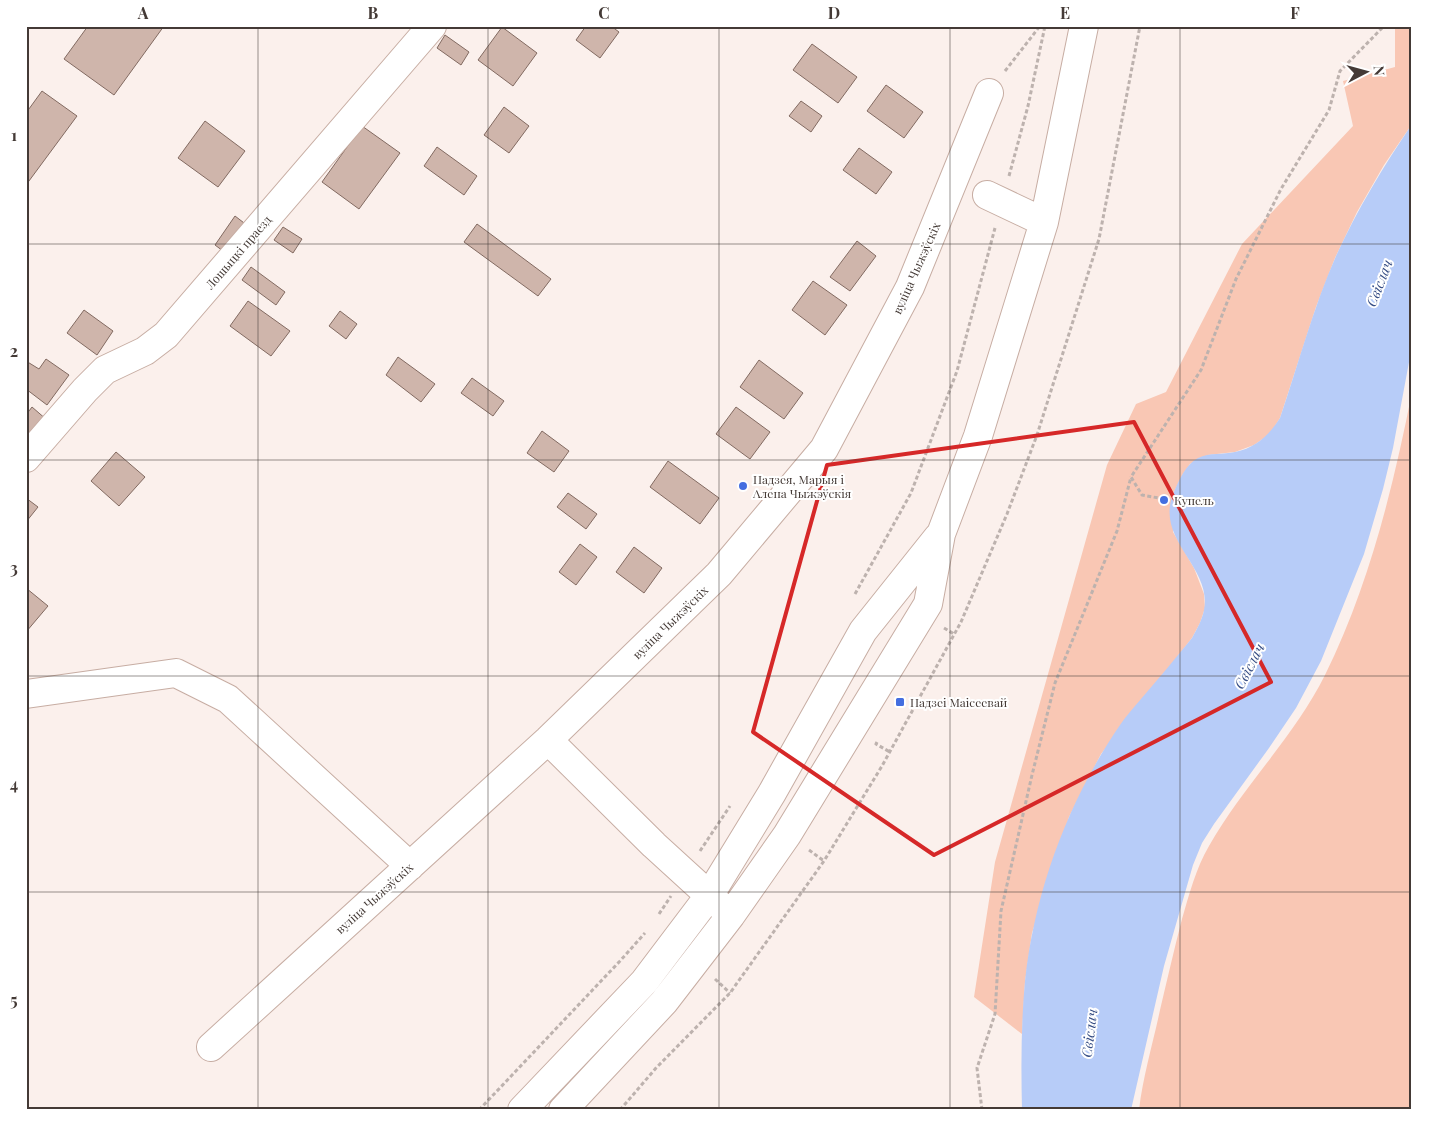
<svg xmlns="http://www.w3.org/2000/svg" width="1438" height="1136" viewBox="0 0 1438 1136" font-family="'Playfair Display',serif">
<rect width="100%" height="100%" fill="#fbf0ec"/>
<path fill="#f9c7b4" d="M1395 26H1412V124L1384 165 1357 212 1335 258 1316 307 1280 418 1270 434 1254 445 1235 452 1208 455 1190 464 1183 474 1173 494V532L1194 568 1204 594 1205 608 1200 623 1192 638 1101 754 1069 817 1032 933 1025 982 1022 1034 974 997 995 862 1107 465 1136 404 1166 392 1242 244 1353 126 1343 81 1395 67Z
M1412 392V1110H1139C1143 1076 1153 1043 1160 1010 1167 980 1174 950 1182 919 1189 895 1196 868 1209 846 1243 786 1294 737 1325 675 1369 586 1393 488 1412 392Z"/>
<path fill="#b7ccf8" d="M1412 124V346L1393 448 1383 489 1364 554 1321 661 1296 708 1269 748 1214 824 1202 843 1193 865 1164 966 1131 1110H1022C1021 1067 1021 1024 1025 981 1035 890 1068 801 1120 725 1126 716 1134 707 1141 699 1158 679 1175 659 1192 638 1197 629 1202 620 1204 610 1213 567 1153 539 1174 492 1179 480 1186 464 1198 458 1210 452 1223 455 1235 452 1256 448 1269 435 1280 418 1298 365 1313 308 1336 256 1357 210 1383 167 1412 124Z"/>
<path fill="#cfb5ab" stroke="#826a61" d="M88 26H164L114 95 64 59Z
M586 26H611L619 32 600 58 576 40Z
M502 27 537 53 513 86 478 60Z
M445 35 469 52 461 65 437 48Z
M812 44 857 77 838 103 793 70Z
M886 85 923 112 904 138 867 111Z
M42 91 77 116 26 185V113Z
M801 101 822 116 811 132 789 116Z
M504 107 529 126 509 153 484 135Z
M205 121 245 151 218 187 178 158Z
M362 126 400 153 359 209 322 182Z
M437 147 477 176 464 195 424 166Z
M859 148 892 172 876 194 843 170Z
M235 216 248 226 227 254 215 245Z
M477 224 551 279 538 296 464 242Z
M283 227 302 239 293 253 274 240Z
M857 241 876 256 850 291 830 277Z
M251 267 285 292 276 305 242 280Z
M813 281 847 305 825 335 792 310Z
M248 301 290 331 271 356 230 326Z
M84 310 113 331 97 355 67 333Z
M340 311 357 324 346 339 329 326Z
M398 357 435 384 421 402 386 375Z
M46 359 69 375 47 405 26 389V361L39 369Z
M759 360 803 393 784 419 740 387Z
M472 378 504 401 493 416 461 393Z
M32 407 47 420 34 436 26 430V415Z
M736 407 770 432 750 459 716 434Z
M542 431 569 451 554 472 527 453Z
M116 452 145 477 119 506 91 481Z
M668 461 719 498 700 524 650 487Z
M568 493 597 514 586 529 557 507Z
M26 498 38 507 26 522Z
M580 544 597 557 576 585 559 572Z
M634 547 662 568 644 593 616 572Z
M26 588 48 606 26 632Z"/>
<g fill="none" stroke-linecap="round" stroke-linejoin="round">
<defs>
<path id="minor" d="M987 195 1044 222
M26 458 85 390 105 370 145 351 166 335 432 26
M26 694 176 673 228 699 410 866
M548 740 654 845 723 908
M211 1047 548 740 719 574 824 449 910 287 989 93
M522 1110 644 982 709 896 772 793 863 631 938 537
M563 1110 664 1002 731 915 787 835 928 604 941 534 978 436 1044 222 1084 26"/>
</defs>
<use href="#minor" stroke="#c7ada3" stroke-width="30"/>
<path stroke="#bdb2ae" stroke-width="3" stroke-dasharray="4 2.5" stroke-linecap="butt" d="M1005 71 1040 26
M1009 176 1028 106 1045 26
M1164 499 1142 495 1131 477 1201 370 1236 279 1281 189 1329 110 1340 71 1384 26
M855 594 911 493 957 371 995 228
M944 628 954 634
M877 742 876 744 890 752
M809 850 824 861
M700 851 730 806
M659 914 671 896
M715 979 730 993
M479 1110 620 961 645 933
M620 1110 656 1068 730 993 824 861 882 766 961 622 1007 514 1037 435 1099 239 1140 26
M982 1110 977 1068 995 1014 1001 911 1032 775 1055 683 1117 531 1131 477"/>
<use href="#minor" stroke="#fff" stroke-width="28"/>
</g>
<path fill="none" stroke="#d62828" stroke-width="4" stroke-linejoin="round" d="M1134 422 1271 682 934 855 753 732 827 465Z"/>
<path fill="none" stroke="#443a36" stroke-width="1" stroke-opacity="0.55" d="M258 26V1110M488 26V1110M719 26V1110M950 26V1110M1180 26V1110M26 244H1412M26 460H1412M26 676H1412M26 892H1412"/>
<g fill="#446ee0" stroke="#fff" stroke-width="2">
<circle cx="743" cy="486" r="5"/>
<circle cx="1164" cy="500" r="5"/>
<rect x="895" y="697" width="10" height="10" rx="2.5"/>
</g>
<g text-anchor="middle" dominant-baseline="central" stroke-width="4" stroke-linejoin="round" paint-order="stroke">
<g font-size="12" fill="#443a36" stroke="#fff">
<text transform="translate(238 252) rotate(-49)">Лошыцкі праезд</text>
<text transform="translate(916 268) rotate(-66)">вуліца Чыжэўскіх</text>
<text transform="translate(670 622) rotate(-44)">вуліца Чыжэўскіх</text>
<text transform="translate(374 898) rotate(-42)">вуліца Чыжэўскіх</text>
</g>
<g font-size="12" fill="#443a36" stroke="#fff" text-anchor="start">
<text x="753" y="479">Надзея, Марыя і<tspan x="753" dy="14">Алена Чыжэўскія</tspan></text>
<text x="1174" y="500">Купель</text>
<text x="910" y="702">Надзеі Маісеевай</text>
</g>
<g font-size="14" font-style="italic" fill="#374e85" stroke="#fff">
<text transform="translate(1379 283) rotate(-69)">Свіслач</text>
<text transform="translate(1249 666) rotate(-63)">Свіслач</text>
<text transform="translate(1089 1033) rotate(-83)">Свіслач</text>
</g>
</g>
<rect width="1438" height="1136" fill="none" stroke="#ffffff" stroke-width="55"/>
<g transform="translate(1366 72) rotate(84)" stroke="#ffffff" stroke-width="4" paint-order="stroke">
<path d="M0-4L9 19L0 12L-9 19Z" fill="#443a36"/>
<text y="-8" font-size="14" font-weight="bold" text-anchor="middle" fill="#443a36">N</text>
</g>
<rect x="28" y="28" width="1382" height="1080" fill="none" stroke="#443a36" stroke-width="2"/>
<g font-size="16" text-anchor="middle" font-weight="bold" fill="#443a36">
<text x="143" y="19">A</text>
<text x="373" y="19">B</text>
<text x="604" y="19">C</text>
<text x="834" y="19">D</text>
<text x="1065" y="19">E</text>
<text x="1295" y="19">F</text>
<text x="14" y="141">1</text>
<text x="14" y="357">2</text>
<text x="14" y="574">3</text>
<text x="14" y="790">4</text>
<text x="14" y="1006">5</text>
</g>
</svg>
